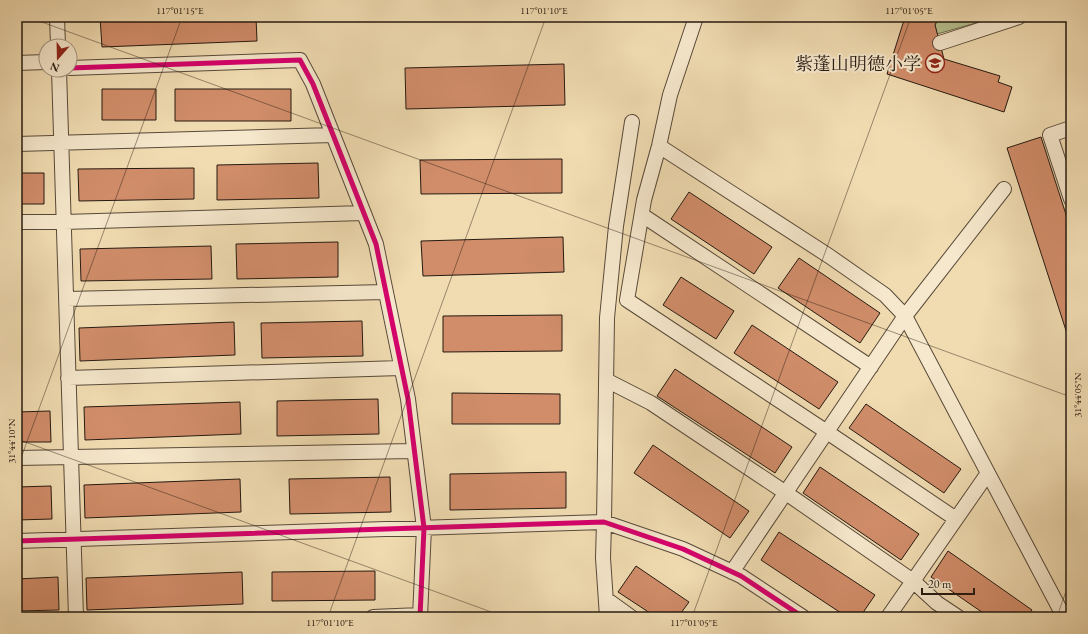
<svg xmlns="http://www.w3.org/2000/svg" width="1088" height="634" viewBox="0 0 1088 634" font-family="'EB Garamond','Noto Serif SC',serif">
<rect width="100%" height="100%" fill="#f1dcb2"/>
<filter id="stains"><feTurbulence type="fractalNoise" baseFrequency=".005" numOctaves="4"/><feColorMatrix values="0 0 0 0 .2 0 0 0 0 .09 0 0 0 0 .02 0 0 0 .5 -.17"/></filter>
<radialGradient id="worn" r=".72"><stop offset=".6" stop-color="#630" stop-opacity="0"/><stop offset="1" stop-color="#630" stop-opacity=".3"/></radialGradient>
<path fill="#b6c18f" stroke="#6e6e50" d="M939 17H997L937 34 935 25Z"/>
<path fill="#d18d6a" stroke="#251a11" d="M100 17H256L257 41 102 47Z
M905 17H939L935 25 944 59 1000 76 998 82 1012 87 1004 112 887 74Z
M564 64 565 105 406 109 405 68Z
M102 89H156V120H102Z
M175 89H291V121H175Z
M17 99H19V130H17Z
M1041 137 1071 230V346L1007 148Z
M562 159V193L421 194 420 160Z
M318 163 319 198 217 200V165Z
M194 168V199L79 201 78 169Z
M17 173H44V204H17Z
M689 192 772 247 754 274 671 219Z
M563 237 564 272 423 276 421 241Z
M338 242V277L237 279 236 244Z
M211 246 212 279 81 281 80 249Z
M799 258 880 313 860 343 778 288Z
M681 277 734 311 716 339 663 305Z
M562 315V351L443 352V316Z
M362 321 363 356 262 358 261 323Z
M234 322 235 355 80 361 79 328Z
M752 325 838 382 819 409 734 353Z
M675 369 792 447 775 473 657 396Z
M452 393 560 394V424H452Z
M378 399 379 434 277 436V401Z
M240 402 241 434 85 440 84 407Z
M866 404 961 469 944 493 849 428Z
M50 411 51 442H17V412Z
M653 445 749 511 730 538 634 473Z
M820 467 919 534 901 560 803 493Z
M566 472V508L450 510V474Z
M390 477 391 512 290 514 289 479Z
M240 479 241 512 85 518 84 485Z
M51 486 52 519 17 520V487Z
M779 532 875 595 860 617H847L761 560Z
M948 551 1032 610 1027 617H989L931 577Z
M636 566 689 602 678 617H656L618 592Z
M375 571V600L272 601V572Z
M242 572 243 604 87 610 86 578Z
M58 577 59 610 17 611V579Z"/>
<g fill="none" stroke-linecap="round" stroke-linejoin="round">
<defs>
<path id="street" d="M57 17 58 46
M696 17 670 95 659 146 644 200 627 300 827 432 956 519
M940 43 1019 17
M17 63 46 62
M70 68 300 60 313 84 376 244 408 399 424 528 420 617
M59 70 76 617
M1071 128 1050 135 1071 199
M17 144 333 135
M659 146 829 256 885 295 905 316 1064 617
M642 215 871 367
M17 222H64L364 213
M66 299 386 292
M68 378 401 368
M606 380 651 403 786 493 913 581 937 603 958 617
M17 458 414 451
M17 541 604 522 683 549 741 576 803 617
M732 572 905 316 1004 189
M606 599 631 617
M373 617 420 615
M607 617 603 558 604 522 607 318 616 226 632 122
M888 617 988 473"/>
</defs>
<use href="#street" stroke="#584a39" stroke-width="16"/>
<use href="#street" stroke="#f6e8cd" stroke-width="14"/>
<defs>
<path id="cycleway" d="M70 68 300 60 313 84 376 244 408 399 424 528 420 617
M17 541 604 522 683 549 741 576 803 617"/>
</defs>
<use href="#cycleway" stroke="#f6e8cd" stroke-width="8"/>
<use href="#cycleway" stroke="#d6006c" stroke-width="5"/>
</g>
<path fill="none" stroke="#251a11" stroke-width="1" stroke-opacity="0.45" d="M28 17 1071 397M17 439 505 617M17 469 182 17M328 617 546 17M692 617 911 17M1057 617 1071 577"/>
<defs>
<symbol id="school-ring" viewBox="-11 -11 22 22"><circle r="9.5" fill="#f6e8cd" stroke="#8f2418" stroke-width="1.5"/><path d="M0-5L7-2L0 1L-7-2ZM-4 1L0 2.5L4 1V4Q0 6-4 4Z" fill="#8f2418"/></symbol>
</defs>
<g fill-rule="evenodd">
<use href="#school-ring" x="924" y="52" width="22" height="22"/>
</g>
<g text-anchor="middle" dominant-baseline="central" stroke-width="4" stroke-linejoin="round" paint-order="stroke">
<g font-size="18" fill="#251a11" stroke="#f6e8cd" text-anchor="end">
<text x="921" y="63">紫蓬山明德小学</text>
</g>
</g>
<rect width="1088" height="634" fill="none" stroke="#f1dcb2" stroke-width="44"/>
<g transform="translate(58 58) rotate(200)"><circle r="19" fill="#f6e8cd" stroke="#a29682"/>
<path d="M0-3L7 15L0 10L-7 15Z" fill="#8f2418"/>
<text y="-6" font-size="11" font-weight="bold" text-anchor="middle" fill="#251a11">N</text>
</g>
<path d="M922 588v6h52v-6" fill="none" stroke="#251a11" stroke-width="2"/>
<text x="928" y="588" font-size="12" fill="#251a11" stroke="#f6e8cd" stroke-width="3" paint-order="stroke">20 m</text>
<rect x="22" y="22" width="1044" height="590" fill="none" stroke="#251a11" stroke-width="1.5"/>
<g font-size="10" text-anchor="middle" fill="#251a11">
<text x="180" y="14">117°01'15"E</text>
<text x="544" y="14">117°01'10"E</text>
<text x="909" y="14">117°01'05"E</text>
<text transform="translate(1077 395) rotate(-90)" y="4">31°44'05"N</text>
<text transform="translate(11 441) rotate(-90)" y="4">31°44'10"N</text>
<text x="330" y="626">117°01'10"E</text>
<text x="694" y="626">117°01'05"E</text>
</g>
<rect width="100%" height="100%" filter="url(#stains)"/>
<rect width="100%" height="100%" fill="url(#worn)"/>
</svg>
